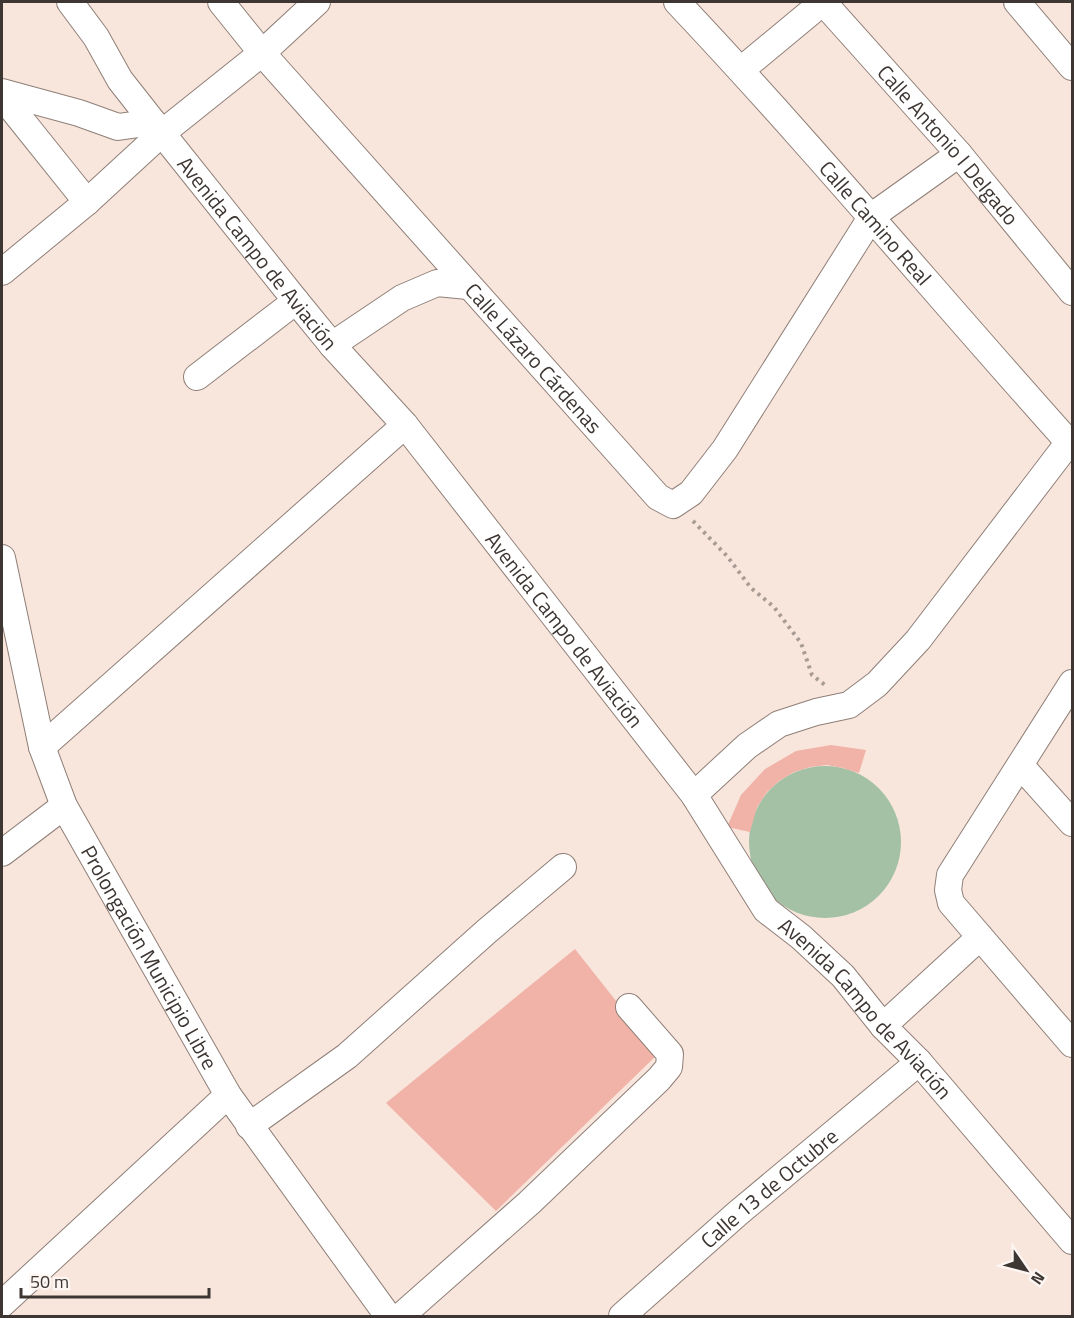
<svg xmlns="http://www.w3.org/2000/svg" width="1074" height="1318" viewBox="0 0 1074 1318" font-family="'Titillium Web',sans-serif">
<rect width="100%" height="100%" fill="#f8e6dd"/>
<path fill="#a4c1a6" d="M749 842a76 76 0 1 1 152 0a76 76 0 1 1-152 0Z"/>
<path fill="#f1b2a8" d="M831 745 866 750 859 773 843 768 827 765 810 767 794 772 779 781 767 792 757 807 750 832 727 827 741 795 765 769 796 751Z
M575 949 658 1054 496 1211 386 1103Z"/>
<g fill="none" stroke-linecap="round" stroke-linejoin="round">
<defs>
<g id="street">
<path id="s1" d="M70 2 96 37 120 80 153 122 296 301 332 345 405 425 694 795 766 910 801 937 843 976 883 1026 919 1062 1072 1241"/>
<path id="s2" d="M221 2 262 53 658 497 673 505 691 493 725 449 872 216 959 154"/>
<path id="s3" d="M677 2C813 146 940 299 1072 446"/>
<path id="s4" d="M823 2 959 154 1072 292"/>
<path d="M1017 2 1072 67"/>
<path d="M741 70 823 2"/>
<path d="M2 92 79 113 118 127 153 122"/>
<path d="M2 96 87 202"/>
<path d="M2 272 87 202 162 133 262 53 317 2"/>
<path d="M332 345 402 298 437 283 468 286"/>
<path d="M197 377 296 301"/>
<path id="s5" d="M2 558 42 747 64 806 228 1095 388 1316"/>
<path d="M1072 683 950 875 948 890 951 903 1072 1044"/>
<path d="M42 747 405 425"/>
<path d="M1021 766 1072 823"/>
<path d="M694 795 747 746 779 724 816 712 849 705 877 684 918 640 1069 442"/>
<path d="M2 853 64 806"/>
<path d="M883 1026 980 937"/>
<path d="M249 1126 347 1056 487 931 563 867"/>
<path d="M2 1304 228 1095"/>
<path d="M401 1316 529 1203 659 1079 669 1067 670 1054 629 1007"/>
<path id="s6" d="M622 1316 738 1213 919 1062"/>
</g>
</defs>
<use href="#street" stroke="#8f7f77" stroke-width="28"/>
<path stroke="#a89b94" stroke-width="4" stroke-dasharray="3 4.5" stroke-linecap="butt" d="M693 521 727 556 751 588 774 607 801 643 812 675 825 685"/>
<use href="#street" stroke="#fff" stroke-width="26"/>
</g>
<g text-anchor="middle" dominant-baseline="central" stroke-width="6" stroke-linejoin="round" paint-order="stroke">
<g font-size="21" fill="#3d3632" stroke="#fdf6f2">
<text stroke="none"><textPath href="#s4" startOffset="190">Calle Antonio I Delgado</textPath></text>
<text stroke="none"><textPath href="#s3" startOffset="297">Calle Camino Real</textPath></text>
<text stroke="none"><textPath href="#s1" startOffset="314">Avenida Campo de Aviación</textPath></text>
<text stroke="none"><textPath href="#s2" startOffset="474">Calle Lázaro Cárdenas</textPath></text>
<text stroke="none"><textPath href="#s1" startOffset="800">Avenida Campo de Aviación</textPath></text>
<text stroke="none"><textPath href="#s5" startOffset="430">Prolongación Municipio Libre</textPath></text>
<text stroke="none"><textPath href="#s1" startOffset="1286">Avenida Campo de Aviación</textPath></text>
<text stroke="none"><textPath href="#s6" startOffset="195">Calle 13 de Octubre</textPath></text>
</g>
</g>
<rect width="1074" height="1318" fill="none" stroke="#3d3632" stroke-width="6"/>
<g transform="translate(1026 1270) rotate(125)" stroke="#fdf6f2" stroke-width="4.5" paint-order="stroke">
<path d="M0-4.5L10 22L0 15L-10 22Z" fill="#3d3632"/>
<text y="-9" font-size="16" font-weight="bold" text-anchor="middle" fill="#3d3632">N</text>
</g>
<path d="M21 1288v9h188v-9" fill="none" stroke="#3d3632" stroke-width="3"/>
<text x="30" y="1288" font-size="18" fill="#3d3632" stroke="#fdf6f2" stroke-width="4.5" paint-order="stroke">50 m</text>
</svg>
